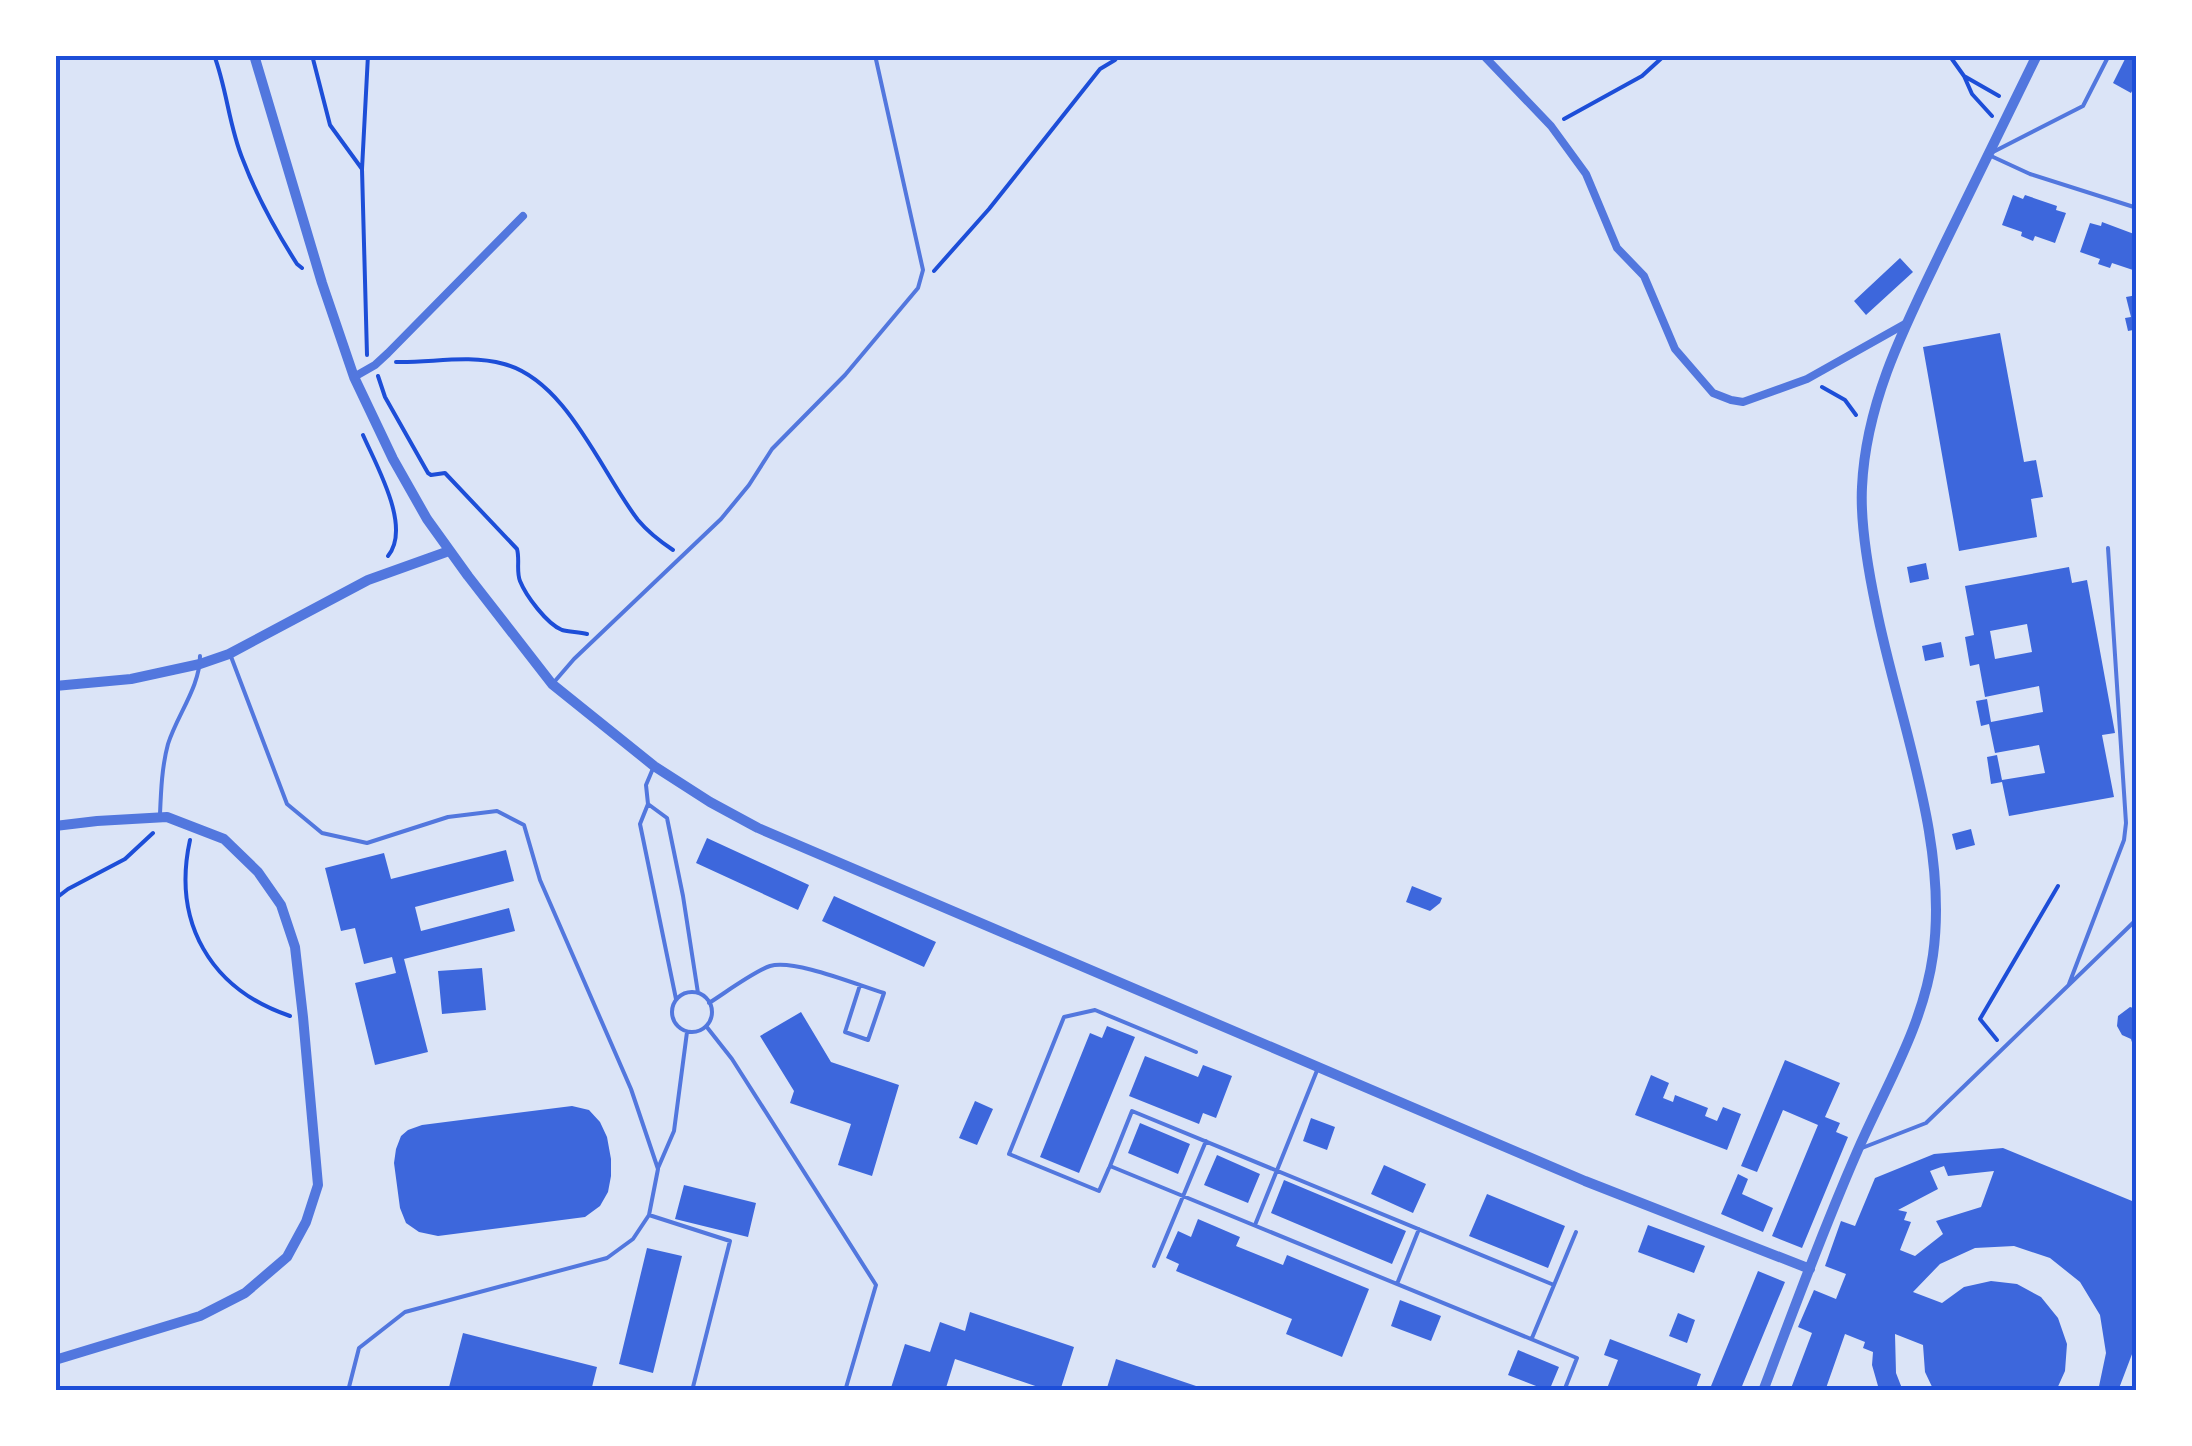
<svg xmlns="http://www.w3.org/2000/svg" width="2192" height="1446" viewBox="0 0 2192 1446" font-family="Bitter,serif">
<rect width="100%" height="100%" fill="#f2f2f2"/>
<path fill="#dbe4f7" d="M55 55H2137V1391H55Z"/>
<path fill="#3d67dc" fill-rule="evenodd" d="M2127 55H2137V81L2131 93 2113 83Z
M2013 195 2023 199 2025 195 2057 206 2056 210 2066 213 2055 243 2035 236 2033 241 2021 236 2022 232 2002 225Z
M2102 222 2134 234 2133 237 2137 238V258L2133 270 2112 263 2110 268 2098 264 2100 259 2080 252 2090 223 2101 226Z
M1900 258 1913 272 1866 315 1854 301Z
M2137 295V342H2135L2133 330 2128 331 2125 318 2131 317 2126 297Z
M2000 333 2024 462 2036 460 2043 497 2031 499 2037 537 1959 551 1923 347Z
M1926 563 1929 579 1910 583 1907 567Z
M2069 567 2072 583 2087 580 2115 733 2102 735 2114 797 2009 816 2002 782 1991 784 1987 757 1997 755 2002 780 2045 773 2039 745 1995 753 1989 724 1981 726 1976 701 1987 699 1991 722 2043 712 2039 686 1985 697 1979 664 1970 666 1965 637 1974 635 1965 586ZM2027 624 2032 652 1995 659 1990 631Z
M1941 642 1944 657 1925 661 1922 646Z
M1971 829 1975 845 1956 850 1952 834Z
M707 838 809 885 798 910 696 863Z
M506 850 514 881 415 907 421 931 509 908 515 931 404 959 428 1052 375 1065 355 983 396 973 392 957 364 964 355 928 341 931 325 868 384 853 391 879Z
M1412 886 1442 898 1440 903 1430 911 1406 902Z
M834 896 936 942 924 967 822 921Z
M482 968 486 1010 442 1014 438 971Z
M2130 1007 2137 1009 2136 1055 2131 1039 2122 1035 2117 1026 2118 1016Z
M801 1012 831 1062 899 1085 872 1176 838 1165 851 1124 790 1103 794 1091 760 1036Z
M1107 1026 1135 1037 1079 1173 1040 1157 1090 1033 1102 1038Z
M1145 1056 1198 1077 1203 1065 1232 1076 1216 1118 1203 1113 1199 1124 1129 1096Z
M1785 1060 1840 1083 1825 1117 1840 1123 1836 1132 1848 1137 1802 1248 1772 1236 1818 1125 1783 1110 1757 1172 1741 1166Z
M1651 1075 1669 1083 1663 1098 1673 1102 1675 1095 1708 1108 1705 1116 1717 1121 1723 1107 1741 1114 1727 1150 1635 1115Z
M975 1101 993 1109 977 1145 959 1138Z
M572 1106 589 1110 600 1122 607 1137 611 1159V1176L608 1192 600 1206 585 1217 438 1236 419 1232 406 1223 400 1208 394 1163 396 1149 401 1136 408 1130 422 1125Z
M1311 1118 1335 1127 1327 1150 1303 1141Z
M1140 1123 1190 1144 1178 1174 1128 1153Z
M2003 1148 2137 1203V1341L2118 1391H2098L2106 1353 2100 1315 2080 1282 2050 1258 2014 1246 1975 1248 1940 1264 1913 1292 1942 1303 1964 1287 1991 1281 2017 1284 2041 1297 2058 1318 2067 1344 2065 1371 2056 1391H1934L1925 1372 1923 1345 1895 1334 1896 1373 1903 1391H1865L1878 1386 1872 1365 1873 1352 1863 1348 1865 1342 1845 1334 1825 1391H1790L1812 1333 1798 1327 1814 1290 1836 1299 1846 1274 1825 1266 1841 1221 1855 1226 1875 1178 1934 1154ZM1944 1166 1948 1176 1994 1171 1981 1207 1936 1221 1943 1234 1915 1256 1900 1250 1911 1222 1904 1220 1907 1212 1898 1210 1938 1189 1930 1171Z
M1217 1155 1260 1174 1248 1203 1204 1185Z
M1384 1165 1426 1184 1413 1213 1371 1194Z
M1738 1174 1748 1179 1742 1194 1773 1208 1763 1232 1721 1214Z
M1284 1180 1406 1231 1392 1264 1271 1213Z
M684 1185 756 1203 748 1237 675 1219Z
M1487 1194 1565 1226 1548 1268 1469 1236Z
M1198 1219 1240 1237 1236 1246 1283 1265 1287 1255 1369 1289 1342 1357 1286 1334 1292 1319 1176 1271 1179 1264 1166 1258 1178 1231 1191 1237Z
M1648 1225 1705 1246 1694 1273 1638 1252Z
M647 1248 682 1256 653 1373 619 1364Z
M1758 1271 1785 1282 1740 1391H1709Z
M1400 1300 1441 1316 1431 1341 1391 1326Z
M970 1312 1074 1347 1060 1391H1050L955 1359 945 1391H890L905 1344 930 1352 940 1322 965 1331Z
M1678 1313 1695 1320 1687 1343 1669 1336Z
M463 1333 597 1367 591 1391H448Z
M1610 1339 1701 1374 1695 1391H1685L1674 1387 1673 1391H1606L1618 1360 1604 1355Z
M1518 1350 1559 1367 1549 1391 1508 1375Z
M1116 1359 1199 1387 1197 1391H1106Z"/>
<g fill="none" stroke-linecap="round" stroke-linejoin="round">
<path stroke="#1d4ed8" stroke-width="4" d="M214 55C227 89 229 127 243 160 257 197 276 231 297 264L302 268
M312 55 330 125 362 169
M1949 55 1964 76 1972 94 1992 116
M1964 76 1999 96
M1564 119 1642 76 1665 55
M934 271 989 209 1100 69 1115 60 1119 55
M367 355 362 169 368 55
M396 362C432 363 468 354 504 364 567 381 601 472 638 520 648 532 661 542 673 550
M378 376 385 397 428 473 431 475 445 473 517 549C520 560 516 571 520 581 526 596 547 624 562 630 569 632 579 632 587 634
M1822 387 1845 400 1856 415
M363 435C376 465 412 527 388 556
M190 840C172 922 210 989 290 1016
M55 899 68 889 125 859 153 833
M1997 1040 1980 1019 2058 886"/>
<path stroke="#5277de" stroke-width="4" d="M1993 152 2083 106 2107 59
M1991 156 2030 174 2137 208
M230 654 287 804 322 833 367 843 448 817 497 811 524 825 540 880 631 1089 658 1169 649 1215 633 1239 607 1258 405 1312 359 1348 348 1391
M555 681 574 659 721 519 749 485 772 449 845 375 918 288 923 270 875 55
M648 804 646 785 654 766
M160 814C161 790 162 766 168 744 177 715 200 687 200 656
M2069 984 2124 840 2126 823 2108 548
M672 1012a20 20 0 1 1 40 0a20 20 0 1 1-40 0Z
M676 999 640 824 648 804 667 818 683 896 698 993
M709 1003C725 993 753 972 770 966 795 959 857 985 884 993L868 1040 845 1032 860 985
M706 1026 732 1059 876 1285 845 1391
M1862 1148 1926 1123 2137 919
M658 1168 674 1131 687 1032
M1109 1168 1099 1191 1009 1154 1064 1017 1095 1010 1196 1052
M649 1215 730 1241 692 1391
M1255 1225 1318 1068
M1154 1266 1206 1141
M1397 1284 1419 1229
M1554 1285 1132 1111 1110 1166 1577 1358 1564 1391
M1532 1338 1576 1232"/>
<path stroke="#5277de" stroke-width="8" d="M1483 55 1551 126 1586 174 1617 248 1644 276 1675 349 1713 393 1731 400 1743 402 1807 379 1905 324
M354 377 375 365 388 353 523 216"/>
<path stroke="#5277de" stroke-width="10" d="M254 55 322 283 354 377 393 459 427 519 468 576 552 684 654 766 710 802 758 828 1585 1181 1810 1269
M55 686 131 679 200 664 229 654 368 580 449 551
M55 826 97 821 167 817 224 839 258 872 281 905 295 947 303 1017 318 1185 306 1222 287 1257 245 1293 200 1316 55 1360
M1763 1391C1793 1311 1823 1230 1857 1152 1885 1087 1923 1027 1933 955 1949 841 1898 718 1876 607 1868 569 1860 525 1862 487 1866 399 1907 322 1944 245 1975 182 2006 118 2037 55"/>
</g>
<rect width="2192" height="1446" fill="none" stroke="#ffffff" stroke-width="115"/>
<rect x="58" y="58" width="2076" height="1330" fill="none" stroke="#1d4ed8" stroke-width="4"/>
</svg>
